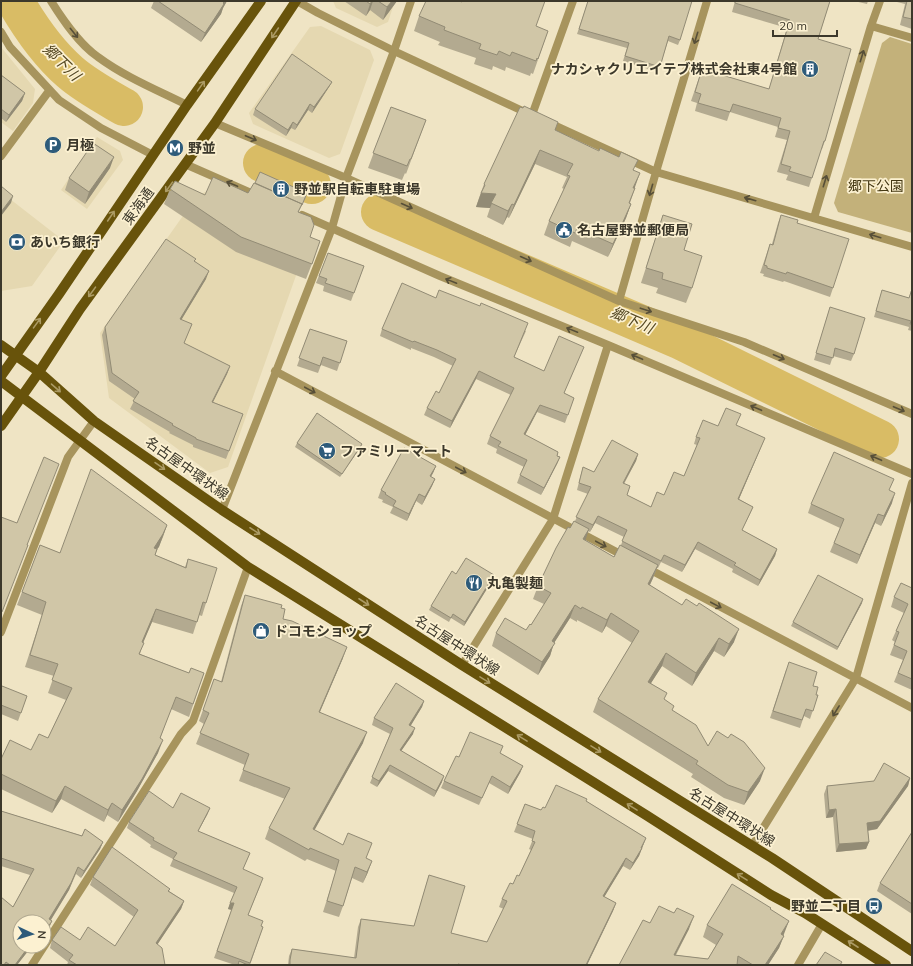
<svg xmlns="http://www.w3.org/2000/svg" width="913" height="966" viewBox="0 0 913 966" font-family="Mulish,'Noto Sans JP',sans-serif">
<rect width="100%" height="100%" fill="#efe4c4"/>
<path fill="#e5d8b1" d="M333 1H395L388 22 377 27 336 8Z
M321 26 370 50 374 60 340 154 329 158 253 124 249 113 310 27Z
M1 47 35 89 33 103 13 131 1 122Z
M97 137 120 151 123 160 87 209 61 190Z
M207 191 306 231 309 239 228 467 210 473 109 398 100 333 197 196Z
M1 192 64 241 32 286 1 291Z"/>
<path fill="#c3b17a" d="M890 37 912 44V233L838 212 834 203 882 43Z"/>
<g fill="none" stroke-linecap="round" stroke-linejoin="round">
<path stroke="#d9bc65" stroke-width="38" d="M15 1C30 27 47 52 70 72 86 86 105 96 124 107
M262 163 312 185
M380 212 679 340 880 439"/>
<path stroke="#a7945d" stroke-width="8" d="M51 1C63 20 79 44 98 57 125 77 157 90 187 105
M297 1 318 13 394 51 529 114
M871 26 912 38
M1 32 10 47 59 100 101 128 153 155
M532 115 573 1
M547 122 656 172 912 247
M215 123 346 178 619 301 744 342 912 414
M1 156 49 91
M185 164 258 196
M302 215 440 276 608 345 912 474
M814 218 871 26 880 1
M619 301 656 172 707 1
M275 371 626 557
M222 510 332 228 346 178 394 51 411 1
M645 567 912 708
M1 632 68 457 94 421
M462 665 553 519 608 345
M752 846 856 678 912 483
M32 965 181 734 193 721 248 567
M798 965 822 924"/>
<path stroke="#68530b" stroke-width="10" d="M1 345 39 372 94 421 222 510 462 665 772 858 912 951
M1 376 59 294 187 105 261 1
M1 381 248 567 646 815 771 895 805 913 886 965
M1 426 39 372 80 309 215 123 296 1"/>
</g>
<path fill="#b3aa90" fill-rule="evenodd" d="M154 1H227L223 8 221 14 201 42 151 8Z
M344 1H397L383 20 370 10 366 16Z
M588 1 680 40 678 45 668 41 658 72 623 61 627 48 577 34Z
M735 1H830L818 39 825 141 822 149H821L809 187 786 180 788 175 777 172 787 140 775 137 778 127 730 112 727 121 695 111 697 103 691 101 702 69 769 89 787 28 732 12Z
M854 1H868L867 4Z
M893 1H912V29L900 25 905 4Z
M462 2 548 31 533 74 531 73 530 76 506 67 505 71 493 66 492 70 474 64 476 58 438 45 440 42 414 31 419 16Z
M1 75 25 93 22 101 6 122 1 118Z
M332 82 329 87 312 113 308 110 295 130 291 128 286 136 253 115 255 109Z
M391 107 426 120 406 174 405 173 402 180 368 168Z
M555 130 634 170 635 188 630 203 631 204 626 218 608 257 572 241 570 247 544 235 549 221 564 189 562 188 567 177 535 164 509 218 507 217 503 225 487 217 490 208 476 207 479 198 484 184Z
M110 168 85 204 65 190 69 178Z
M170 189 205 195 248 193 306 197 298 213 310 238 315 256 306 279 236 252 164 204Z
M663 215 684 250 692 288 686 303 656 293 658 288 641 283Z
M781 215 797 223 833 288 830 297 784 281 783 282 763 276 764 274 760 273 770 244H772L778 223Z
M328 253 364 266 351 301 323 291 324 286 316 283Z
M195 261 206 279 181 320 192 324 184 343 230 366 227 374 213 402 243 414 226 459 193 447V445L169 433 170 432 130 409 135 399 109 381 102 335 105 327Z
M912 287V331L908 330 909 327 874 317 882 290 909 298Z
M436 298 526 331 514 357 544 371 584 347 564 393 574 398 565 423 537 412 525 435 558 452 557 456 560 457 557 464 541 495 517 483 520 475 524 467 496 453 497 449 487 444 490 436 511 395 476 379 450 428 424 415 427 408 439 393 453 366 434 357 411 348V350L380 336 382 329Z
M830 307 854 354 851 361 833 356 830 365 814 360Z
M310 329 347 341 337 371 321 365 318 373 297 366Z
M718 426H736L765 438 739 499 753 507 750 514 742 530 777 549 775 556 758 586 732 572 733 569 695 549 682 572 661 562 658 568H657L653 578 650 585 734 642 724 657 714 651 692 686 662 666 651 683 673 711 708 746 760 781 744 805 724 798 691 777 693 774 593 712 598 699 632 643 606 626 602 633 577 620V622L570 618 554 643 550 656 538 675 492 646 496 633 526 630 531 625 544 604 533 599 538 586 570 528 575 521 588 494 577 490 581 474 583 467 594 472 638 454 636 461 624 484 627 495 651 507 684 476 697 445 694 444 696 437ZM595 523 624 537 621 545 614 557 585 540 588 531 590 532Z
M297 443 362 444 360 448 340 477 295 447Z
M436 466 433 473 431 477 435 479 432 486 422 505 416 501 407 521 390 513 393 507 382 502 383 500 378 498 381 490Z
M889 491 892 503 881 526 875 523 857 564 830 552 840 528 808 513 811 504Z
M167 525 163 537 155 555 185 567 188 559 206 603 202 616 199 615 193 634 152 622 143 642 140 654 189 673H204L189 717 171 709 160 739 158 753 137 791 118 822 107 815 104 822 61 799 52 813 1 789V759L31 750 48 738 66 700 48 693 54 676 25 667 42 615 17 605 40 545 60 553Z
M456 574 493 579 464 626 451 618 449 622 429 610 431 606Z
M912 588V690L894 682 903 660 890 655 895 642 892 640 904 613 891 607 894 597Z
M245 595 281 608 283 619 343 658 320 712 363 743 314 830 366 858 368 872 363 883 352 878 343 906 339 917 323 912 336 871 307 859 305 861 265 839 269 828 285 799 239 781 245 765 196 744 204 724 199 721 214 679 221 682 241 606Z
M862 603 837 650 791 626 793 622Z
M786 670 813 686 816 695H818L810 719 804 716 800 728 770 718Z
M1 688 27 696 18 721 1 714Z
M424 701 422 707 410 726 413 734 401 751 442 782 434 797 388 771 377 787 370 783 390 734 372 725 374 718Z
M500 753 523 766 520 773 508 794 489 783 479 805 441 788 444 781 459 757Z
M910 778 908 786 877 829 868 831 869 842 866 849 836 852 833 817 826 818 824 794 827 786Z
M586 801 646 838 639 856 630 870 623 866 604 897 616 903 613 911 587 965H288L289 956 292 949 354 958 358 927 361 919 414 926 429 875 451 933 487 942 504 909 499 907 502 899 519 876 531 850 529 849 533 839 514 832 525 804 541 810 545 808Z
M173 808H210L207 815 198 831 250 853 243 869 261 884 248 915 261 926 263 927 250 965H235L214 958 232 910 228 909 234 893 170 866 173 859 150 847 151 845 127 828 129 822Z
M1 811 103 842 100 849 81 878 76 874 69 890 51 920 49 928 44 936V922L20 946H32L17 965H1L13 907 30 875 1 866Z
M912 832V914L877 891 880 883Z
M93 877 170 889 169 891 184 901 181 909 157 945 165 965H67L68 962 50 948 52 940H80L115 946 134 917 90 885Z
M770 910 784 934 779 948 768 965H619L650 923 689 929 676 955 708 959 716 945 703 937 707 925Z"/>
<path fill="#928b75" d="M225 1H227L223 8 221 14 201 42 205 33Z
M372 1H373L370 10 366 16 370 4Z
M392 1H397L383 20 387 7Z
M332 82 329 87 312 113 314 107Z
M25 93 22 101 6 122 9 115Z
M310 104 308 110 295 130 297 125Z
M293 122 291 128 286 136 288 130Z
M540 150 535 164 509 218 514 205Z
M114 157 110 168 85 204 89 192Z
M640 173 635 187 628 202 633 188Z
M481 193 496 194 490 208 476 207Z
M13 196 11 203 1 216V212Z
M512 204 507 217 503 225 508 211Z
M631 204 626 218 608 257 613 244Z
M209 271 206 279 177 327 180 319Z
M230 366 227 374 209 410 212 402Z
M479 371 476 379 450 428 452 421Z
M540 405 537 412 522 441 524 434Z
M765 438 762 445 736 506 738 499Z
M362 444 360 448 340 477Z
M638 454 636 461 620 490 623 483Z
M560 457 557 464 541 495 544 488Z
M436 466 433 473 427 483 430 476Z
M435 479 432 486 422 505 425 497Z
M895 493 892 503 881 526 884 516Z
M419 494 416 501 407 521 409 514Z
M878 514 875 523 857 564 860 555Z
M598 516 595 523 590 532 593 525Z
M167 525 159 547 157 549 154 548Z
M589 529 585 542 583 539Z
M698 542 695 549 682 572 685 565Z
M777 549 775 556 758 586 760 580Z
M658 565 653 578 644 597 648 584Z
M494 575 493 579 464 626 465 622Z
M863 599 862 603 837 650 838 647Z
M575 605 570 618 554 643 550 656 538 675 542 662 552 641Z
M156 609 152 622 138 655 142 642Z
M611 613 606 626 602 633 607 620Z
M739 629 734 642 724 657 729 644Z
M719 638 714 651 692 686 696 673Z
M347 647 343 658 315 723 319 712Z
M666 653 662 666 644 694 648 682Z
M424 701 422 707 407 732 409 725Z
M415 728 413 734 397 757 400 750Z
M367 732 363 743 309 840 313 829Z
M163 740 158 753 137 791 118 822 122 810Z
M390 765 388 771 377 787 379 781Z
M523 766 520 773 508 794 510 787Z
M765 768 760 781 744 805 748 792Z
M444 776 442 782 434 797 436 791Z
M910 778 908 786 877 829 864 831 867 823Z
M65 786 61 799 52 813 56 801Z
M112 803 107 815 104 822 108 810Z
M210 808 207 815 195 837 198 831Z
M836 809 833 817 826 818 829 810Z
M646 838 639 856 630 870 633 863 641 848Z
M103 842 100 849 81 878 84 871Z
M869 842 866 849 836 852 839 844Z
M626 858 623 866 600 904 603 896Z
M372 861 368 872 363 883 367 872Z
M78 867 69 890 47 926 49 919Z
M184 901 181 909 153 951 156 943Z
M230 903H234L232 910 228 909Z
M616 903 613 911 587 965H586Z
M694 916 689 929 670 965 674 955Z
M52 921 49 928 44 936V933Z
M789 921 784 934 776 947 781 934Z
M784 936 779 948 768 965H765Z
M29 946H32L17 965H15Z"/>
<path fill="#d0c6a7" stroke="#928b75" d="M158 1H225L223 3 224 4 205 33Z
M366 1H372L370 4Z
M378 1H392L387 7Z
M426 1H460L462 2V1H545L536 26 548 31 538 59 537 58 536 61 512 52 510 56 499 51 497 55 479 49 481 44 444 30 445 27 419 16Z
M588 1H692L680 40 669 36 660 67 625 56 629 43 579 29Z
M735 1H830L818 39 851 49 825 141H824L812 178 789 171 791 167 781 164 790 131 778 128 781 118 733 104 730 112 698 103 701 94 695 92 702 69 769 89 790 20 735 3Z
M907 1H912V19L903 17Z
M292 54 332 82 314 107 310 104 297 125 293 122 288 130 255 109Z
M1 75 25 93 9 115 1 109Z
M524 106 558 122 555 130 599 151 600 148 619 157 621 152 638 160 633 170 640 173 633 188H635L629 203 631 204 613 244 577 228 575 233 549 221 570 176 567 175 573 164 540 150 514 205 512 204 508 211 491 203 496 194 481 193 485 185 484 184 520 107 523 108Z
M391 107 426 120 411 159H410L407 166 373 153Z
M93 143 114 157 89 192 69 178Z
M260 172 307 193 302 205H301L302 204 255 183Z
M213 177 248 193 254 183 302 204 298 212 311 217 314 225 310 237 320 241 312 264 241 237 170 189 175 181 205 195Z
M1 186 13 196 1 212Z
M663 215 692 224 684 250 702 256 692 288 662 279 663 273 646 268Z
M781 215 798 220 797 223 849 239 833 288 787 272 786 274 767 268V266L764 265 770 244 773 245Z
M166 239 196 259 194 261 209 271 180 319 192 324 184 343 230 366 212 402 243 414 229 451 196 439V438L172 425 173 424 133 401 139 392 112 373 105 327Z
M328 253 364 266 354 293 325 283 327 279 319 276Z
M402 283 436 298 439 290 480 306 481 303 528 323 514 357 544 371 559 336 584 347 564 393 574 398 568 415 540 405 524 434 558 452 557 456 560 457 544 488 520 475 527 460 498 446 501 442 490 436 514 388 479 371 452 421 427 408 436 391 439 393 456 359 437 350 414 341 413 342 382 329Z
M912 289V324H910L911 321 876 311 882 290 909 298Z
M830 307 865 318 854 354 835 348 833 358 816 353Z
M310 329 347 341 340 363 323 357 320 366 299 358Z
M726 408 741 414 736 425 765 438 738 499 753 507 742 530 777 549 760 580 734 565 736 563 698 542 685 565 664 555 661 561 622 541 627 530 598 516 593 525 576 517 591 487 579 483 583 467 594 472 612 440 638 454 623 483 630 486 627 495 651 507 657 492 664 495 674 472 684 476 700 438 696 437 703 420 718 426Z
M317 413 362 444 342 474 297 443Z
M404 448 436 466 430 476 435 479 425 497 419 494 409 514 393 506 396 501 385 494 386 493 381 490Z
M834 452 894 479 889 490 895 493 884 516 878 514 860 555 834 543 844 519 811 504Z
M44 457 59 464 27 545H28L2 612 1 611V517L17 523Z
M91 469 167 525 163 534 154 548 157 549 155 555 186 568 188 559 217 568 206 603 203 602 197 622 156 609 142 642 144 643 139 654 189 673 191 668 204 673 193 704 176 697 160 738 163 740 142 779 122 810 112 803 108 810 65 786 56 801 1 774V759L10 740 31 750 39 734 48 738 72 688 52 680 58 664 30 655 46 602 22 592 40 545 60 553Z
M574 521 589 529 583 539 614 557 620 545 658 565 648 584 682 605 686 599 697 606 699 603 739 629 729 644 719 638 696 673 666 653 648 682 667 693 664 699 674 706 672 710 696 725 708 746 717 731 728 738 731 734 744 742 765 768 748 792 728 785 696 764 698 761 598 699 639 631 611 613 607 620 582 607 581 609 575 605 552 641 555 643 542 662 496 633 505 618 526 630 530 624 531 625 551 593 538 586 556 548 568 527 570 528Z
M466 558 494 575 465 622 453 614 451 618 431 606 452 571 456 574Z
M818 575 863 599 838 647 793 622Z
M901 583 912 588V679L898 673 907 651 894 645 899 632 896 631 908 604 894 597Z
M245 595 282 605 281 608 285 609 283 619 292 621 347 647 319 712 367 732 313 829 343 845 348 833 372 843 366 858 372 861 367 872 355 867 343 906 327 901 339 860 310 848 309 850 269 828 290 788 243 770 249 754 200 733 209 713 203 710 214 679 222 682Z
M789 662 817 672 813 686 818 687 816 695H818L813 711 806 709 802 720 773 711Z
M396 683 424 701 409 725 415 728 400 750 444 776 436 791 390 765 379 781 372 777 393 728 374 718Z
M2 686 27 696 21 713 1 705V688Z
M470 732 503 746 500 753 523 766 510 787 492 776 482 798 444 781 456 756 459 757Z
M884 763 910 778 880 821 867 823 869 842 839 844 836 809 829 810 827 786 874 781Z
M556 785 587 799 586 801 646 838 641 848H642L633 863 626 858 603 896 616 903 586 965H462L458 964V965H290V960L292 949 356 958 361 919 414 926 429 875 465 886 451 933 487 942 507 901 502 899 510 883 513 884 517 875 519 876 535 842 532 841 535 831 517 824 525 804 541 810 543 807 545 808Z
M149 791 173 808 181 793 210 808 198 831 250 853 243 869 263 878 248 915 263 921 261 926 263 927 250 963 217 951 234 903H230L237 887 173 859 177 853 153 840 154 838 129 822Z
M1 811 82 836 85 829 103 842 84 871 78 867 71 883 49 919 52 921 44 933V922H20V946H29L15 965H10L6 962 4 965H1V897L13 907 34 869 1 858Z
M912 832V904L880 883Z
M112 847 170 889 168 891 184 901 156 943 162 948 165 965H90L89 964 88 965H77L69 960 73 955 52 940 61 927 80 940 88 927 115 946 138 910 93 877Z
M732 884 771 908 770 909 789 921 781 934 784 936 765 965H753L738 956 737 965H619L643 920 650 923 659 906 674 913 677 908 694 916 674 955 708 959 723 934 707 925Z
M825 952 842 962 840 965H816Z
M239 961 248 965H238Z"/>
<defs><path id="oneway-shaft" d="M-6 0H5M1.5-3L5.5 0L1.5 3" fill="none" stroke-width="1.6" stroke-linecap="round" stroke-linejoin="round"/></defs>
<g stroke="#574f38">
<use href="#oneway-shaft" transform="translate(74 33) rotate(51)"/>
<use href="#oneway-shaft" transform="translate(696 38) rotate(107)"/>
<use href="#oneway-shaft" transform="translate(862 56) rotate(-73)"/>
<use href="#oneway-shaft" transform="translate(251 138) rotate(23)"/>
<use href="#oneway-shaft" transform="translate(825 181) rotate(-73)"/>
<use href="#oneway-shaft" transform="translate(232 184) rotate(-157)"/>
<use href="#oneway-shaft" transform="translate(651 190) rotate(106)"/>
<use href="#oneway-shaft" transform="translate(750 199) rotate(-164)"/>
<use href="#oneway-shaft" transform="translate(407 206) rotate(24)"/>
<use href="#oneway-shaft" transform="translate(875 236) rotate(-163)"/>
<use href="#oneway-shaft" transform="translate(526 259) rotate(24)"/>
<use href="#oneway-shaft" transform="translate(451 281) rotate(-158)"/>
<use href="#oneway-shaft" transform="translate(646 310) rotate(18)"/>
<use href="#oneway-shaft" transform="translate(572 330) rotate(-158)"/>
<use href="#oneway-shaft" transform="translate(637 357) rotate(-157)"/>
<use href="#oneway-shaft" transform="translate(779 357) rotate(23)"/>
<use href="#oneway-shaft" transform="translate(310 390) rotate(28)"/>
<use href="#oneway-shaft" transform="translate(756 408) rotate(-157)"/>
<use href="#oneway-shaft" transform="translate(899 409) rotate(23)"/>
<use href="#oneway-shaft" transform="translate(876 458) rotate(-157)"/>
<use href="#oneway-shaft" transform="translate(461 470) rotate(28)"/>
<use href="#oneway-shaft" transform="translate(601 544) rotate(28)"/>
<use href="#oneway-shaft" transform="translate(716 605) rotate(28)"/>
<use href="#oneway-shaft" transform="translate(836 711) rotate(122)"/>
</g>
<g stroke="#ab9a64">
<use href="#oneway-shaft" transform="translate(275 33) rotate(124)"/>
<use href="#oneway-shaft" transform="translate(201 86) rotate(-55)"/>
<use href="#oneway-shaft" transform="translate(169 187) rotate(126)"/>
<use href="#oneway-shaft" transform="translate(111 216) rotate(-56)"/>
<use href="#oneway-shaft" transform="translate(92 292) rotate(126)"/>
<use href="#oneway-shaft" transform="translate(37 323) rotate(-54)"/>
<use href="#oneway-shaft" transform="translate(56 388) rotate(41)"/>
<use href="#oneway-shaft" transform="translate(160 466) rotate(35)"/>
<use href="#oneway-shaft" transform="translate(255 531) rotate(33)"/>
<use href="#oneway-shaft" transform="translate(364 602) rotate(33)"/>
<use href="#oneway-shaft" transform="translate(485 680) rotate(32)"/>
<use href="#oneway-shaft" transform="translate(522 738) rotate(-148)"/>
<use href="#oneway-shaft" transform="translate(596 749) rotate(32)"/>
<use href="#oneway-shaft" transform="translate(632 807) rotate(-148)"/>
<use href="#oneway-shaft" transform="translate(742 877) rotate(-148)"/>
<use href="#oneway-shaft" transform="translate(853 944) rotate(-147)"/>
</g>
<defs>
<symbol id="building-disc" viewBox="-11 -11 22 22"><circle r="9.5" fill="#2e5b7a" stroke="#fcf1d1"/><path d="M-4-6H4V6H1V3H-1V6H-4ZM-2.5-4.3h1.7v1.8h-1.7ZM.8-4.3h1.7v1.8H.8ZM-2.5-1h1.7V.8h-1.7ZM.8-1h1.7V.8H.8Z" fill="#fff"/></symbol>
<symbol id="parking-disc" viewBox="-11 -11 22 22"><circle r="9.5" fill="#2e5b7a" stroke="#fcf1d1"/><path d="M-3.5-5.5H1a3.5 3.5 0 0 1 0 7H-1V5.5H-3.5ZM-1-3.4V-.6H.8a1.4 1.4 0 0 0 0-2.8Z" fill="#fff"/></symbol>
<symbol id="metro-disc" viewBox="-11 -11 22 22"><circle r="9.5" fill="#2e5b7a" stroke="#fcf1d1"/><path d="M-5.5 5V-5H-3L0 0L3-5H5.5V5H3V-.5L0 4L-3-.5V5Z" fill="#fff"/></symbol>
<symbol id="civic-disc" viewBox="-11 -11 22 22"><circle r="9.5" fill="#2e5b7a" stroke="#fcf1d1"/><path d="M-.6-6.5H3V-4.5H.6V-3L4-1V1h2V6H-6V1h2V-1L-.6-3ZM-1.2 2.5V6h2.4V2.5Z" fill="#fff"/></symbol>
<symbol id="bank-disc" viewBox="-11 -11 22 22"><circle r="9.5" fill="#2e5b7a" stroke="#fcf1d1"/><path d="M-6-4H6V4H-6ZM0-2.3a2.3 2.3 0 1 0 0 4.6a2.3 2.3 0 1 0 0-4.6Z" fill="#fff"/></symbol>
<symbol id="supermarket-disc" viewBox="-11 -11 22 22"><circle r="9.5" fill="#2e5b7a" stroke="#fcf1d1"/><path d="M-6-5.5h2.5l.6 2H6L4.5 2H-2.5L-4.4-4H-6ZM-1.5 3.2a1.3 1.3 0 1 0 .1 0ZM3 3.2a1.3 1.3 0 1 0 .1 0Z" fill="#fff"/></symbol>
<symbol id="restaurant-disc" viewBox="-11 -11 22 22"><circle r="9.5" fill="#2e5b7a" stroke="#fcf1d1"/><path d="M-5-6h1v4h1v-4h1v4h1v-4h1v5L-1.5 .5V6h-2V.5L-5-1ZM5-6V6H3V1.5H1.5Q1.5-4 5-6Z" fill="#fff"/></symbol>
<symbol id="shop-disc" viewBox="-11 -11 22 22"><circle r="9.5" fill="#2e5b7a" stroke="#fcf1d1"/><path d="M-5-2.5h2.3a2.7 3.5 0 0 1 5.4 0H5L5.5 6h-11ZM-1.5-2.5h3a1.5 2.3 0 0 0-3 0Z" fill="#fff"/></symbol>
<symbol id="bus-disc" viewBox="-11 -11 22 22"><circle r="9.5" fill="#2e5b7a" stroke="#fcf1d1"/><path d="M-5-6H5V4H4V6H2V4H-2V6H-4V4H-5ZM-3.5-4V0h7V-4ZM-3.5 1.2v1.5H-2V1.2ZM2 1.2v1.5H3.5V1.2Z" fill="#fff"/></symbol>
</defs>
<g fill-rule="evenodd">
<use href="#building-disc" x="800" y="59" width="20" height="20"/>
<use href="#parking-disc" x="43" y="135" width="20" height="20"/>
<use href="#metro-disc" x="165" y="138" width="20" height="20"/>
<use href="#building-disc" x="271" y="179" width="20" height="20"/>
<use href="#civic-disc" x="554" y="220" width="20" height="20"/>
<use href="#bank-disc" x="7" y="232" width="20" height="20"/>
<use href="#supermarket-disc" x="317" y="441" width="20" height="20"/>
<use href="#restaurant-disc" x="464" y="573" width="20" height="20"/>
<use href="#shop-disc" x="251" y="621" width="20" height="20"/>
<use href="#bus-disc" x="864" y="896" width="20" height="20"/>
</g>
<g text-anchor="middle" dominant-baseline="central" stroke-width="3.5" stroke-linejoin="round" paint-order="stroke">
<g font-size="14" font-weight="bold" fill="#3c382b" stroke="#fcf1d1" text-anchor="start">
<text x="797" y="69" text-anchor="end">ナカシャクリエイテブ株式会社東4号館</text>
<text x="66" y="145">月極</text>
<text x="188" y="148">野並</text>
<text x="294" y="189">野並駅自転車駐車場</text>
<text x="577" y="230">名古屋野並郵便局</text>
<text x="30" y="242">あいち銀行</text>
<text x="340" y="451">ファミリーマート</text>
<text x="487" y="583">丸亀製麺</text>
<text x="274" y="631">ドコモショップ</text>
<text x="861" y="906" text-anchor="end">野並二丁目</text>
</g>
<g font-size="14" fill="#443813" stroke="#fcf1d1">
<text x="876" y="186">郷下公園</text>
</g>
<g font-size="14" fill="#3c382b" stroke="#fcf1d1">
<text transform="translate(138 206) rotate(-54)">東海通</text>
<text transform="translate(187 468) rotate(35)">名古屋中環状線</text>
<text transform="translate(457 645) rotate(33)">名古屋中環状線</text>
<text transform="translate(732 817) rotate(32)">名古屋中環状線</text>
</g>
<g font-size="15" font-style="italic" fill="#534722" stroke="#fcf1d1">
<text transform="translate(62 62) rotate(44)">郷下川</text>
<text transform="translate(632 320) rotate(23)">郷下川</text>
</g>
</g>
<rect width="913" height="966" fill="none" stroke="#3c382b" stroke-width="4"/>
<g transform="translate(32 934) rotate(94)"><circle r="19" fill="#fcf1d1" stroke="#afa78f"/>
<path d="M0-3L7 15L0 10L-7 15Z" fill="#2e5b7a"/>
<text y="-6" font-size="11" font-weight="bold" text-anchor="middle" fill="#3c382b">N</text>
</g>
<path d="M773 30v6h64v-6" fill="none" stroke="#3c382b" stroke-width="2"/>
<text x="779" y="30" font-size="12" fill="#3c382b" stroke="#fcf1d1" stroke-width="3" paint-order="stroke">20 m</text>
</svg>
